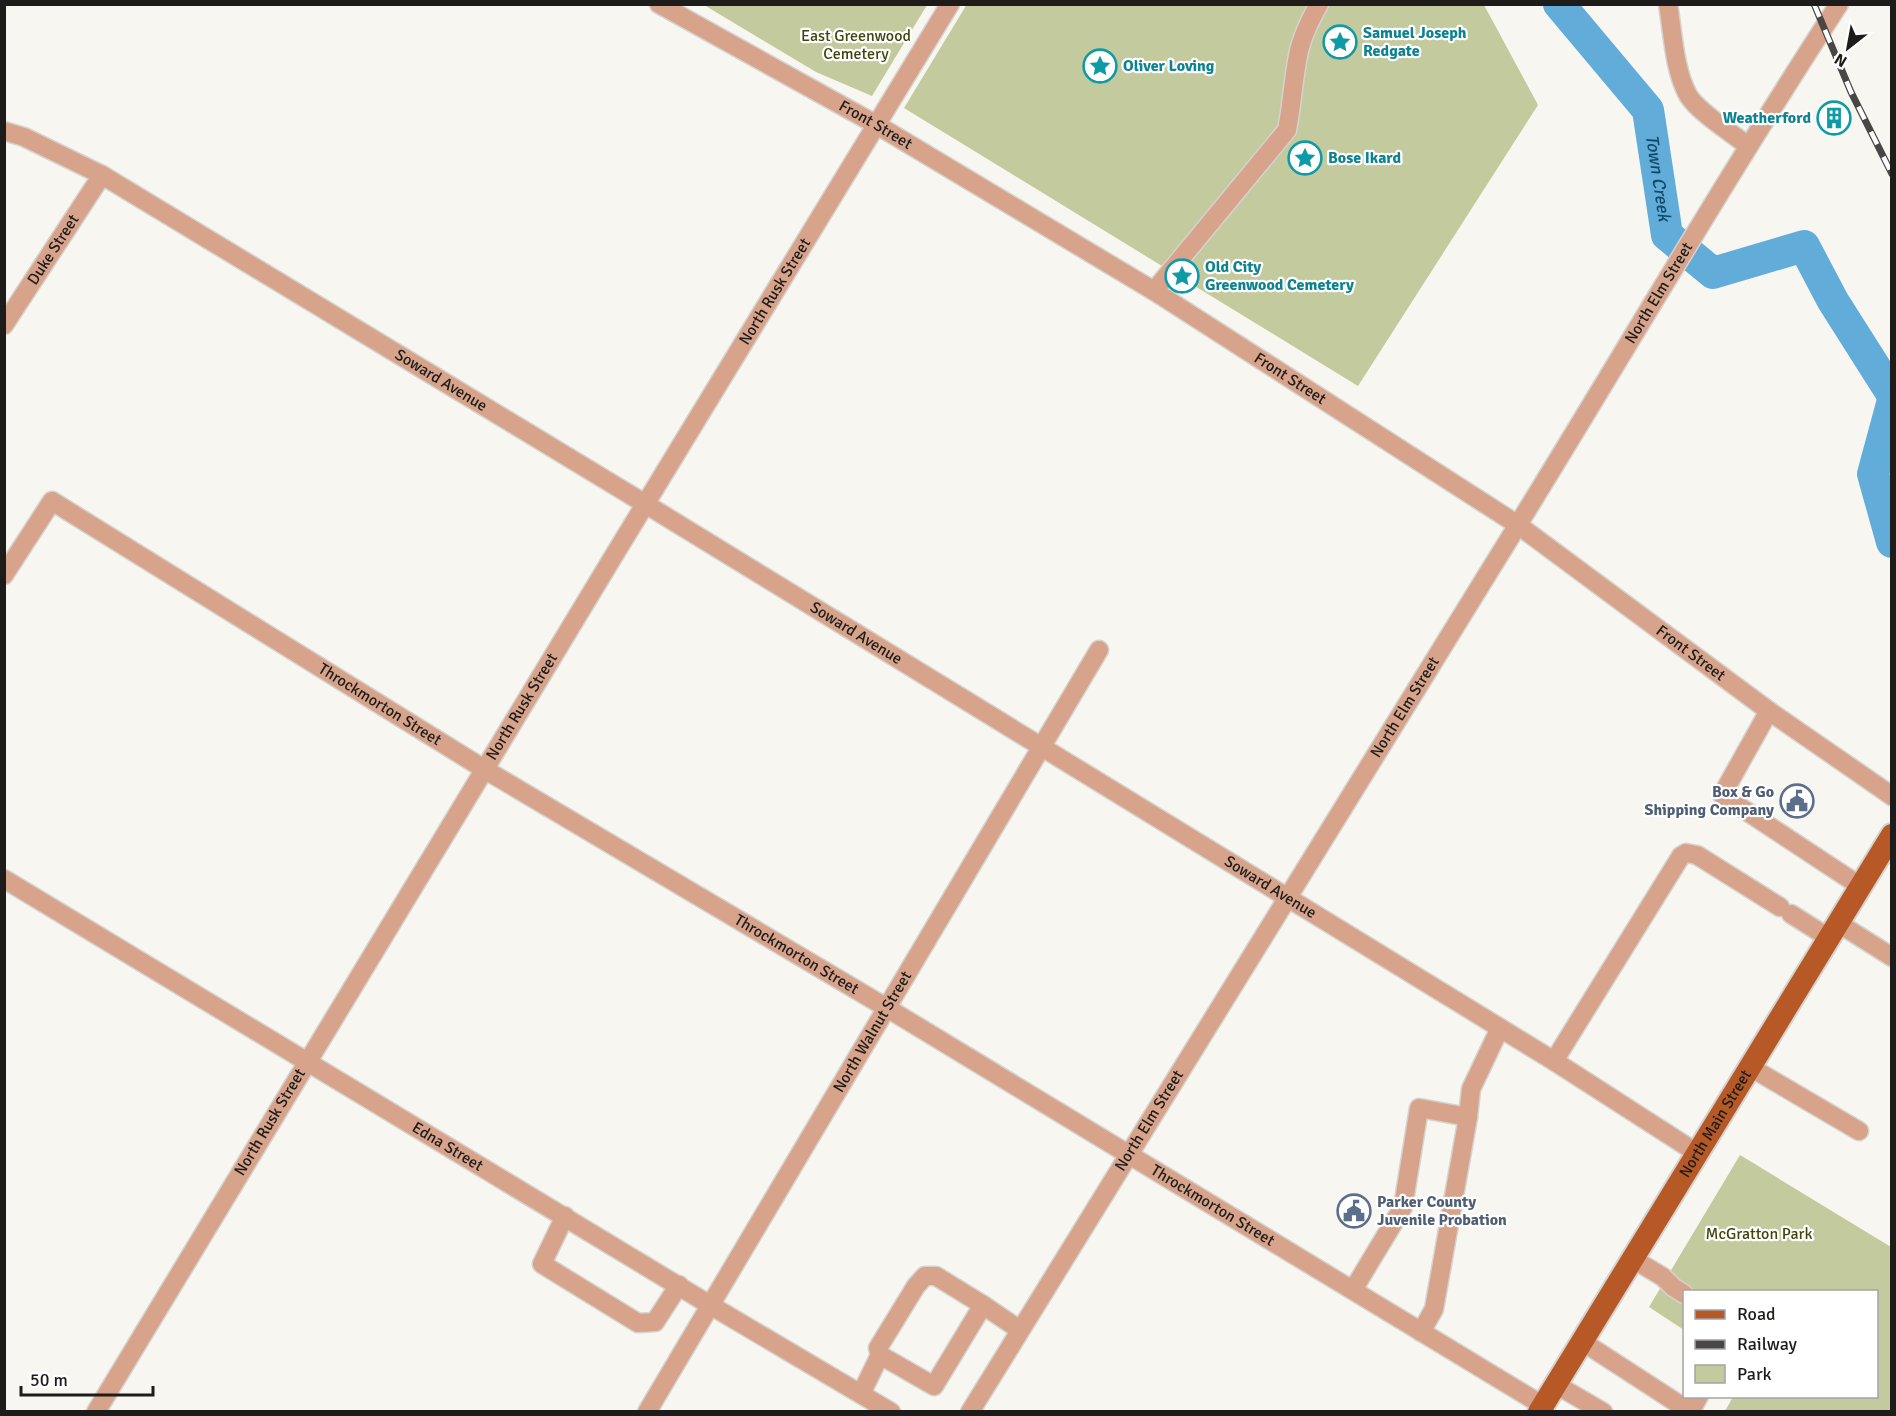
<svg xmlns="http://www.w3.org/2000/svg" width="1896" height="1416" viewBox="0 0 1896 1416" font-family="Signika,sans-serif">
<rect width="100%" height="100%" fill="#f8f6f1"/>
<path fill="#c3ca9d" d="M967 4 1484 5 1538 105 1358 386 904 108Z
M704 5H927L872 96 816 72Z
M1740 1155 1891 1247V1411H1725L1733 1397 1876 1396V1292H1684V1330L1649 1307Z"/>
<g fill="none" stroke-linecap="round" stroke-linejoin="round">
<g stroke="#62acda" stroke-width="32">
<path id="s1" d="M1559 4 1648 110 1667 235 1713 273 1804 246 1833 301 1892 394"/>
<path d="M1892 404 1873 474 1892 542"/>
</g>
<defs>
<g id="minor">
<path id="s2" d="M659 4 877 125 1154 291 1518 525 1769 711 1892 796"/>
<path d="M1668 4C1673 34 1674 69 1688 95 1697 111 1733 134 1748 146"/>
<path id="s3" d="M4 131 24 137 102 175 647 505 1554 1061 1697 1153"/>
<path d="M1154 291 1287 130C1292 105 1293 81 1298 56 1301 38 1310 20 1319 4"/>
<path id="s4" d="M4 325 102 175"/>
<path id="s5" d="M4 575 52 501 484 769 887 1008 1542 1405"/>
<path d="M1769 711 1722 795 1860 886"/>
<path id="s6" d="M4 879 710 1305 891 1412"/>
<path d="M1791 914 1829 938"/>
<path d="M1838 923 1892 957"/>
<path d="M1554 1061 1681 856 1686 853 1697 855 1780 907"/>
<path d="M1750 1067 1859 1131"/>
<path d="M565 1216 542 1264 638 1323 655 1322 679 1285"/>
<path d="M1633 1259 1663 1277 1673 1287 1684 1294"/>
<path d="M1353 1290 1403 1207 1419 1108 1468 1117"/>
<path d="M983 1305 1020 1330"/>
<path d="M1421 1332 1434 1309 1468 1117 1471 1089 1500 1028"/>
<path d="M1583 1342 1680 1405 1693 1407 1699 1396"/>
<path d="M1555 1384 1603 1412"/>
<path d="M861 1394 880 1355 878 1348 916 1286 925 1276H936L983 1305 934 1386 880 1355"/>
<path id="s7" d="M96 1412C377 941 665 473 950 4"/>
<path id="s8" d="M647 1412 1099 650"/>
<path id="s9" d="M970 1412C1151 1116 1334 822 1516 528 1624 353 1727 176 1839 4"/>
</g>
<g id="major">
<path id="s10" d="M1539 1412 1892 835"/>
</g>
</defs>
<use href="#minor" stroke="#d5d3cf" stroke-width="21"/>
<use href="#major" stroke="#d5d3cf" stroke-width="26"/>
<use href="#minor" stroke="#d8a38b" stroke-width="18"/>
<use href="#major" stroke="#b65927" stroke-width="22"/>
<defs>
<path id="rail" d="M1814 4 1851 92 1892 174"/>
</defs>
<use href="#rail" stroke="#484745" stroke-width="7"/>
<use href="#rail" stroke="#fff" stroke-width="4.5" stroke-dasharray="14" stroke-linecap="butt"/>
</g>
<defs>
<symbol id="sight-ring" viewBox="-11 -11 22 22"><circle r="9.5" fill="#fff" stroke="#0f9aa8" stroke-width="1.5"/><path d="M0-6L1.8-2.2L6-1.7L2.9 1.2L3.7 5.4L0 3.3L-3.7 5.4L-2.9 1.2L-6-1.7L-1.8-2.2Z" fill="#0f9aa8"/></symbol>
<symbol id="building-ring" viewBox="-11 -11 22 22"><circle r="9.5" fill="#fff" stroke="#0f9aa8" stroke-width="1.5"/><path d="M-4-6H4V6H1V3H-1V6H-4ZM-2.5-4.3h1.7v1.8h-1.7ZM.8-4.3h1.7v1.8H.8ZM-2.5-1h1.7V.8h-1.7ZM.8-1h1.7V.8H.8Z" fill="#0f9aa8"/></symbol>
<symbol id="civic-ring" viewBox="-11 -11 22 22"><circle r="9.5" fill="#fff" stroke="#5c6f8a" stroke-width="1.5"/><path d="M-.6-6.5H3V-4.5H.6V-3L4-1V1h2V6H-6V1h2V-1L-.6-3ZM-1.2 2.5V6h2.4V2.5Z" fill="#5c6f8a"/></symbol>
</defs>
<g fill-rule="evenodd">
<use href="#sight-ring" x="1321" y="23" width="38" height="38"/>
<use href="#sight-ring" x="1081" y="47" width="38" height="38"/>
<use href="#building-ring" x="1815" y="99" width="38" height="38"/>
<use href="#sight-ring" x="1286" y="139" width="38" height="38"/>
<use href="#sight-ring" x="1163" y="257" width="38" height="38"/>
<use href="#civic-ring" x="1778" y="782" width="38" height="38"/>
<use href="#civic-ring" x="1335" y="1192" width="38" height="38"/>
</g>
<g text-anchor="middle" dominant-baseline="central" stroke-width="4.5" stroke-linejoin="round" paint-order="stroke">
<g font-size="16" font-weight="bold" fill="#0d838f" stroke="#fff" text-anchor="start">
<text x="1363" y="33">Samuel Joseph<tspan x="1363" dy="18">Redgate</tspan></text>
<text x="1123" y="66">Oliver Loving</text>
<text x="1811" y="118" text-anchor="end">Weatherford</text>
<text x="1328" y="158">Bose Ikard</text>
<text x="1205" y="267">Old City<tspan x="1205" dy="18">Greenwood Cemetery</tspan></text>
</g>
<g font-size="16" fill="#3f450b" stroke="#fff">
<text x="856" y="36">East Greenwood<tspan x="856" dy="18">Cemetery</tspan></text>
<text x="1759" y="1234">McGratton Park</text>
</g>
<g font-size="16" fill="#1d1c1a" stroke="#fff">
<text stroke="none"><textPath href="#s2" startOffset="248">Front Street</textPath></text>
<text stroke="none"><textPath href="#s4" startOffset="90">Duke Street</textPath></text>
<text stroke="none"><textPath href="#s7" startOffset="1310">North Rusk Street</textPath></text>
<text stroke="none"><textPath href="#s9" startOffset="1314">North Elm Street</textPath></text>
<text stroke="none"><textPath href="#s2" startOffset="734">Front Street</textPath></text>
<text stroke="none"><textPath href="#s3" startOffset="504">Soward Avenue</textPath></text>
<text stroke="none"><textPath href="#s3" startOffset="990">Soward Avenue</textPath></text>
<text stroke="none"><textPath href="#s2" startOffset="1220">Front Street</textPath></text>
<text stroke="none"><textPath href="#s5" startOffset="474">Throckmorton Street</textPath></text>
<text stroke="none"><textPath href="#s7" startOffset="824">North Rusk Street</textPath></text>
<text stroke="none"><textPath href="#s9" startOffset="828">North Elm Street</textPath></text>
<text stroke="none"><textPath href="#s3" startOffset="1476">Soward Avenue</textPath></text>
<text stroke="none"><textPath href="#s5" startOffset="960">Throckmorton Street</textPath></text>
<text stroke="none"><textPath href="#s8" startOffset="442">North Walnut Street</textPath></text>
<text stroke="none"><textPath href="#s9" startOffset="342">North Elm Street</textPath></text>
<text stroke="none"><textPath href="#s7" startOffset="338">North Rusk Street</textPath></text>
<text stroke="none"><textPath href="#s10" startOffset="338">North Main Street</textPath></text>
<text stroke="none"><textPath href="#s6" startOffset="518">Edna Street</textPath></text>
<text stroke="none"><textPath href="#s5" startOffset="1446">Throckmorton Street</textPath></text>
</g>
<g font-size="16" font-weight="bold" fill="#4e5e75" stroke="#fff" text-anchor="end">
<text x="1774" y="792">Box &amp; Go<tspan x="1774" dy="18">Shipping Company</tspan></text>
<text x="1377" y="1202" text-anchor="start">Parker County<tspan x="1377" dy="18">Juvenile Probation</tspan></text>
</g>
<g font-size="18" font-style="italic" fill="#0f4b69" stroke="#fff">
<text stroke="none"><textPath href="#s1" startOffset="207">Town Creek</textPath></text>
</g>
</g>
<rect width="1896" height="1416" fill="none" stroke="#1d1c1a" stroke-width="12"/>
<rect x="1683" y="1290" width="195" height="108" fill="#ffffff" stroke="#a5a4a3" stroke-width="1.5"/>
<rect x="1695" y="1310" width="30" height="9" fill="#b65927" stroke="#a5a4a3" stroke-width="1.5"/>
<text x="1737" y="1320" font-size="18" fill="#1d1c1a">Road</text>
<rect x="1695" y="1340" width="30" height="9" fill="#484745" stroke="#a5a4a3" stroke-width="1.5"/>
<text x="1737" y="1350" font-size="18" fill="#1d1c1a">Railway</text>
<rect x="1695" y="1365" width="30" height="18" fill="#c3ca9d" stroke="#a5a4a3" stroke-width="1.5"/>
<text x="1737" y="1380" font-size="18" fill="#1d1c1a">Park</text>
<g transform="translate(1848 48) rotate(211)" stroke="#ffffff" stroke-width="4.5" paint-order="stroke">
<path d="M0-4.5L10 22L0 15L-10 22Z" fill="#1d1c1a"/>
<text y="-9" font-size="16" font-weight="bold" text-anchor="middle" fill="#1d1c1a">N</text>
</g>
<path d="M21 1386v9h132v-9" fill="none" stroke="#1d1c1a" stroke-width="3"/>
<text x="30" y="1386" font-size="18" fill="#1d1c1a" stroke="#ffffff" stroke-width="4.5" paint-order="stroke">50 m</text>
</svg>
